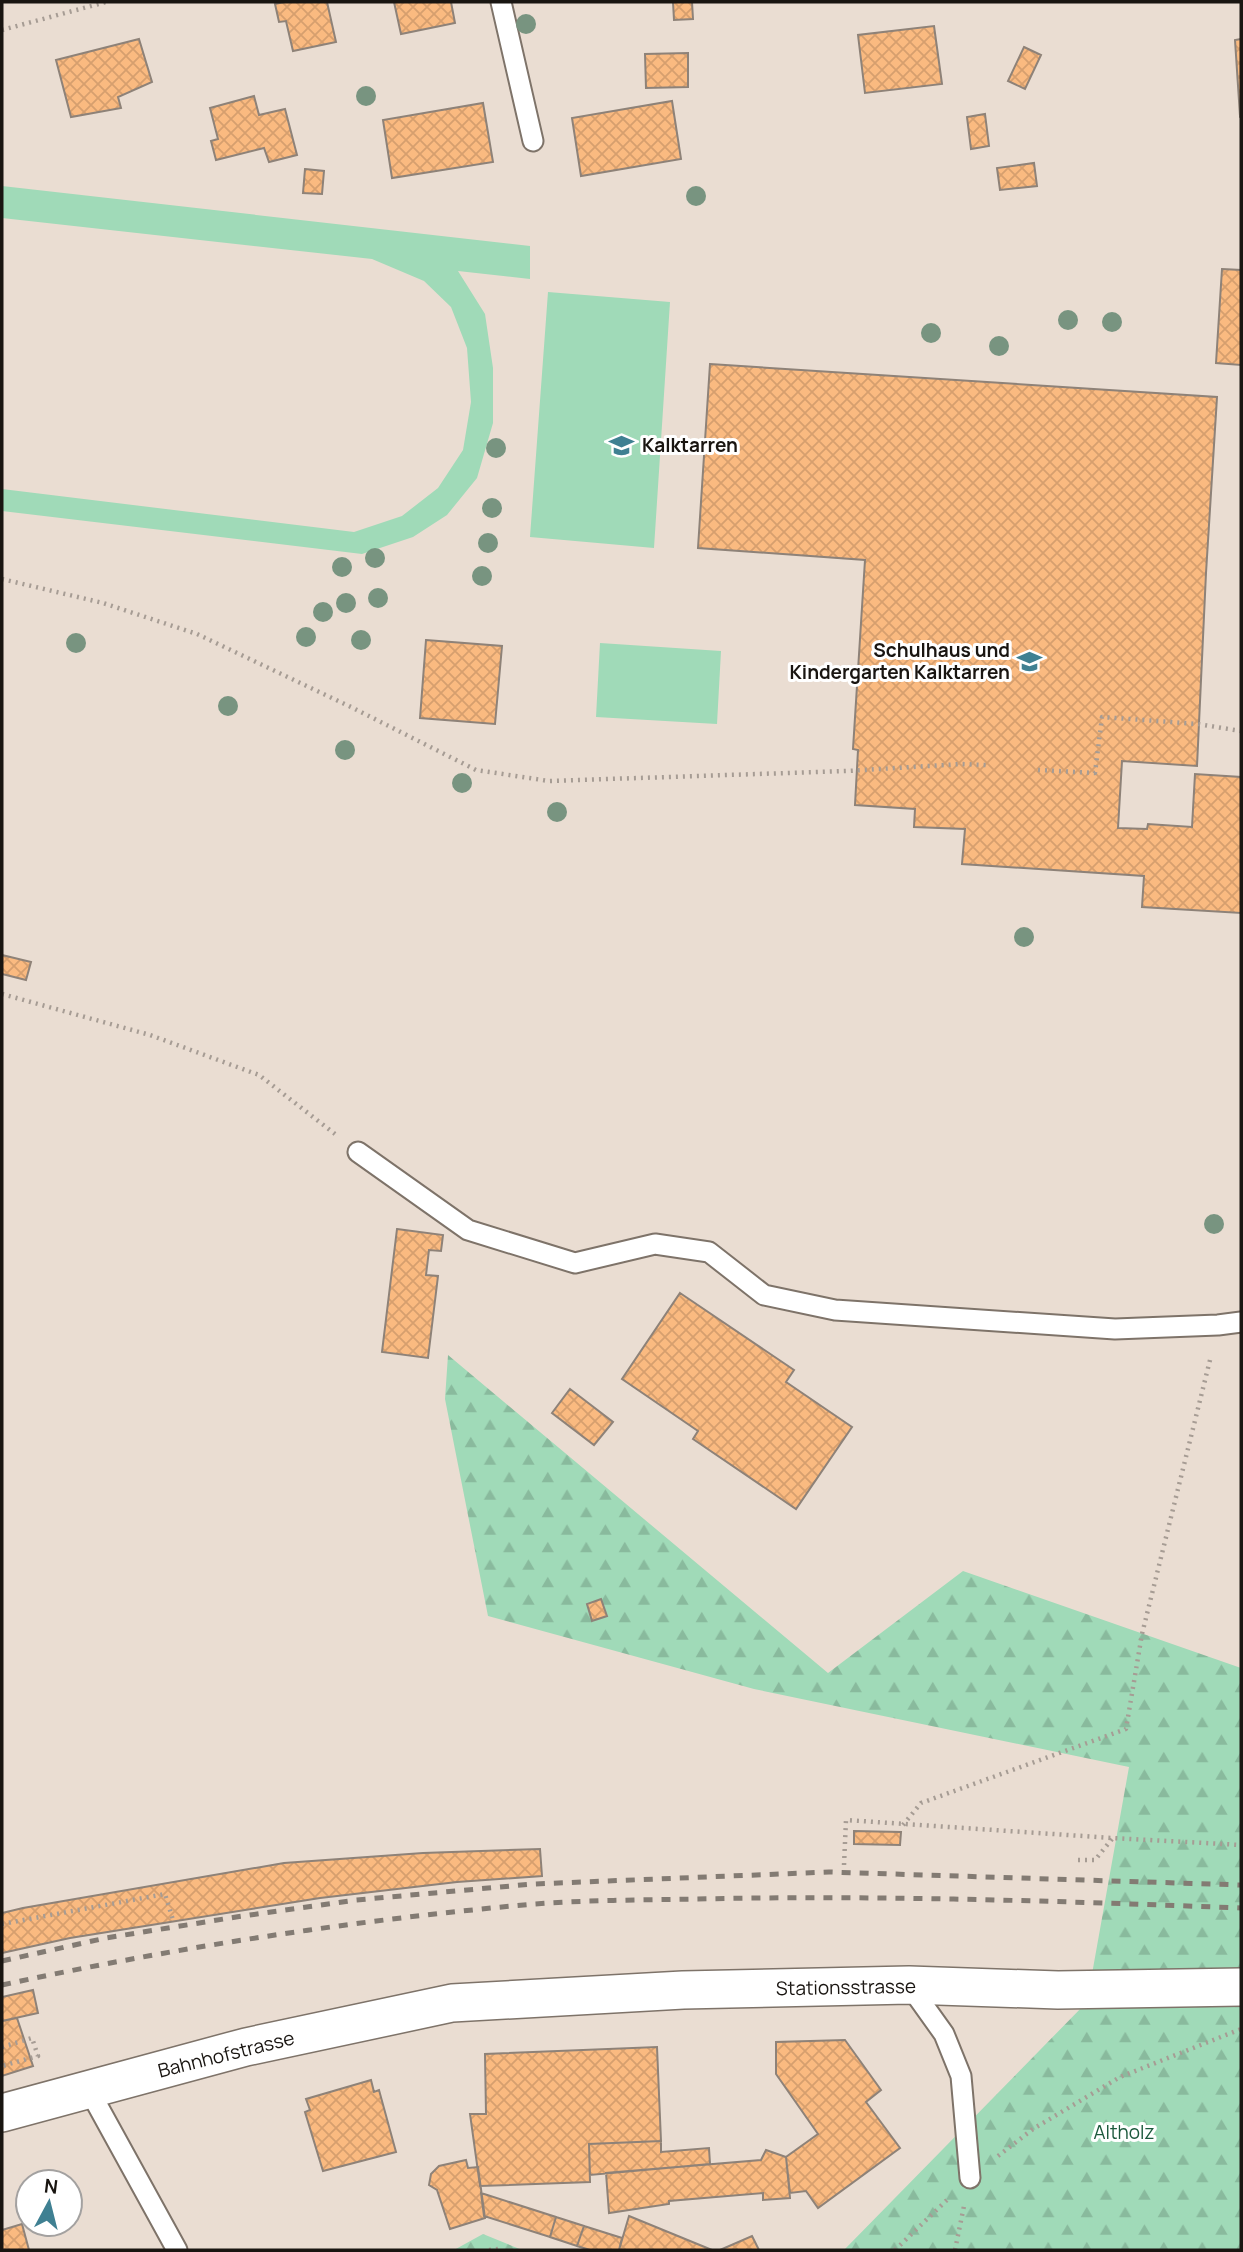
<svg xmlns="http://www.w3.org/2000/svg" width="1243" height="2252" viewBox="0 0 1243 2252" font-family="Manrope,sans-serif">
<defs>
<pattern id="forest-firs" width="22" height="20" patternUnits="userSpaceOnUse" patternTransform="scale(1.75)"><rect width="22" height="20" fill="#a0dab8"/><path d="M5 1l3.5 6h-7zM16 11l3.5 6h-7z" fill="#89ba9d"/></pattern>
<pattern id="building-cross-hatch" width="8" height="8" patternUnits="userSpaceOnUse" patternTransform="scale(1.75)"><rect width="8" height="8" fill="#faba80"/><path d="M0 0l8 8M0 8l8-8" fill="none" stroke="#d69f6e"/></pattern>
</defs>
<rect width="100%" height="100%" fill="#eaddd2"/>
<path fill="url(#forest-firs)" d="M448 1355 828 1673 963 1571 1241 1668V2250H844L1087 2002 1129 1767 754 1689 488 1616 445 1399Z
M483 2234 522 2250H454Z"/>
<path fill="#a0dab8" d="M2 186 530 246V279L458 271 485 314 493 368V423L477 478 447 515 413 537 362 554 2 511V489L354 532 402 516 438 488 463 450 471 402 467 348 451 307 424 281 372 259 2 218Z
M548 292 670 302 654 548 530 537Z
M600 643 721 651 717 724 596 717Z"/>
<path fill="url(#building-cross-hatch)" stroke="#8e8278" stroke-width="2" d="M284 2H327L336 42 293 51 286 21 279 22 275 4Z
M394 2H451L455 23 401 34Z
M673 2H692L693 19 674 20Z
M934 26 942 84 865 93 858 35Z
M139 39 152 82 118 97 121 108 71 117 56 60Z
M1241 39V115L1240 116 1235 40Z
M1024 47 1041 55 1025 89 1008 81Z
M688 53V87L646 88 645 54Z
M254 96 259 115 285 109 297 155 269 162 264 148 216 160 211 141 218 139 210 108Z
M672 101 681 159 581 176 572 118Z
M483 103 493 162 392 178 383 120Z
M985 114 989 146 971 149 967 117Z
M1034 163 1037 186 1000 190 997 168Z
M305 169 324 171 322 194 303 193Z
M1222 269 1241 270V365L1216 363Z
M710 364 1217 397 1206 573 1197 766 1122 761 1118 828 1147 829 1148 824 1192 827 1195 774 1241 777V913L1142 907 1144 876 962 864 965 829 914 827 915 809 855 805 858 750 853 749 865 560 698 548Z
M426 640 502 646 495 724 420 718Z
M2 955 31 962 26 980 2 974Z
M397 1229 443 1235 441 1251 429 1250 426 1275 438 1276 428 1358 382 1352Z
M680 1293 794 1370 786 1382 852 1427 796 1509 693 1439 698 1431 622 1379Z
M570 1389 613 1422 594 1445 552 1413Z
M601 1599 607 1616 592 1621 587 1604Z
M854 1831 901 1832 900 1845 854 1844Z
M540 1849 542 1876 457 1882 320 1898 70 1938 2 1953V1913L23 1908 284 1863 423 1853Z
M33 1990 38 2013 2 2021V1997Z
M17 2018 33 2066 2 2076V2021Z
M845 2040 881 2090 866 2102 900 2148 818 2208 806 2191 790 2193 786 2157 818 2134 776 2074V2042Z
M657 2047 661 2141 589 2144 590 2182 480 2186 470 2114H486L485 2054Z
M371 2080 374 2092 379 2090 396 2152 323 2171 305 2112 310 2110 306 2099Z
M661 2141V2152L709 2148 710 2164 590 2175 589 2144Z
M766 2150 786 2157 790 2198 763 2200V2193L669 2201V2204L609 2213 606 2173 761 2160Z
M466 2160 468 2168 478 2167 485 2218 450 2229 437 2190 429 2185 431 2174 439 2166Z
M481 2193 556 2217 550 2237 484 2216Z
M629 2216 712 2250H619Z
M556 2217 584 2226 577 2246 550 2237Z
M22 2224 29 2250H2V2230Z
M584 2226 622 2238 619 2250H590L577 2246Z
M752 2236 759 2250H720Z"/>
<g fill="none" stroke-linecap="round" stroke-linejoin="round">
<defs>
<path id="service" d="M501 2 533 141
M358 1152 468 1230 575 1263 655 1244 709 1252 764 1295 835 1310 1115 1329 1218 1325 1241 1322
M909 1985 944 2034 961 2076 970 2178
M89 2090 177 2250"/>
<path id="minor" d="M2 2113 246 2047 452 2003 683 1990 909 1985 1058 1990 1241 1987"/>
</defs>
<use href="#service" stroke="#7e7369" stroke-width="23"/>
<use href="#minor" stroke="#7e7369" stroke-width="40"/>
<path stroke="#a69c94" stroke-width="4.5" stroke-dasharray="2 5" stroke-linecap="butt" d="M2 30 106 2
M2 579 103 603 197 634 351 707 476 770 549 781 847 771 961 764 986 765
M1038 770 1095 773 1102 717 1198 724 1241 731
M2 994 150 1035 259 1075 335 1134
M903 1825 921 1803 1126 1729 1142 1634 1211 1356
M1078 1860H1095L1112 1839
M844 1865 846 1820 1112 1838 1241 1845
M2 1924 165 1894 173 1920
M2 2047 32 2038 38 2056 2 2066
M998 2156 1033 2129 1120 2077 1241 2029
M489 2250 499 2249
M895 2250 949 2198
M955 2250 964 2206"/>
<use href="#service" stroke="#fff" stroke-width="19"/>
<use href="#minor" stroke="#fff" stroke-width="37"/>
<path stroke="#837b73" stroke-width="5" stroke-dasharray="9 9" stroke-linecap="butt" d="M2 1961 106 1938 236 1917 356 1900 533 1884 829 1872 1241 1885
M2 1985C178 1947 355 1920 534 1904 588 1900 643 1900 697 1899 879 1895 1059 1901 1241 1908"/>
</g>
<g fill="#789480">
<circle cx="526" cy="24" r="10"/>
<circle cx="366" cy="96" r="10"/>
<circle cx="696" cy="196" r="10"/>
<circle cx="1068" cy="320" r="10"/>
<circle cx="1112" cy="322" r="10"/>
<circle cx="931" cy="333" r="10"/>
<circle cx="999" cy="346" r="10"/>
<circle cx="496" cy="448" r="10"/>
<circle cx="492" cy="508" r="10"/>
<circle cx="488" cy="543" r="10"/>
<circle cx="375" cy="558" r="10"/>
<circle cx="342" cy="567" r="10"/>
<circle cx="482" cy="576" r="10"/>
<circle cx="378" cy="598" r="10"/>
<circle cx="346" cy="603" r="10"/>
<circle cx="323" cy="612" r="10"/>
<circle cx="306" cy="637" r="10"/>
<circle cx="361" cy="640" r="10"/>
<circle cx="76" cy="643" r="10"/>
<circle cx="228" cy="706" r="10"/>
<circle cx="345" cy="750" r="10"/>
<circle cx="462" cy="783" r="10"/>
<circle cx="557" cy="812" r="10"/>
<circle cx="1024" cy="937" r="10"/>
<circle cx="1214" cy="1224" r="10"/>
</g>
<defs>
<symbol id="school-bare" viewBox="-9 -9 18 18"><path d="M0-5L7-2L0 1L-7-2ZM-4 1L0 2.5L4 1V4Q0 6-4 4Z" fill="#3f8092" stroke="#fff" stroke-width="2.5" paint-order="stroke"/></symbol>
</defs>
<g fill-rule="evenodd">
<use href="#school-bare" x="604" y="428" width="35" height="35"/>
<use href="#school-bare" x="1012" y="644" width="35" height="35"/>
</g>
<g text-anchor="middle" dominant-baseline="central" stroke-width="6" stroke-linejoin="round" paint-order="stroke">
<g font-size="19" font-weight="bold" fill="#191511" stroke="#fff" text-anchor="start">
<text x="642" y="445">Kalktarren</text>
<text x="1010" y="650" text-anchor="end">Schulhaus und<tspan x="1010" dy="22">Kindergarten Kalktarren</tspan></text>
</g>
<g font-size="19" fill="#191511" stroke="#fff">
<text transform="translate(846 1987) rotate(-1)">Stationsstrasse</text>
<text transform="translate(226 2054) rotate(-14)">Bahnhofstrasse</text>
</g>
<g font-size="19" fill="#1b593c" stroke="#fff">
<text x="1124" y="2132">Altholz</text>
</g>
</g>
<rect width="1243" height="2252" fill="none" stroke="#191511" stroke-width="7"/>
<g transform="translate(49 2203) rotate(7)"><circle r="33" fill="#ffffff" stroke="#a3a1a0" stroke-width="2"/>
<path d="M0-5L12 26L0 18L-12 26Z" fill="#3f8092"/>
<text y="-10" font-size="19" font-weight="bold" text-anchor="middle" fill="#191511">N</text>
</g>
</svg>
